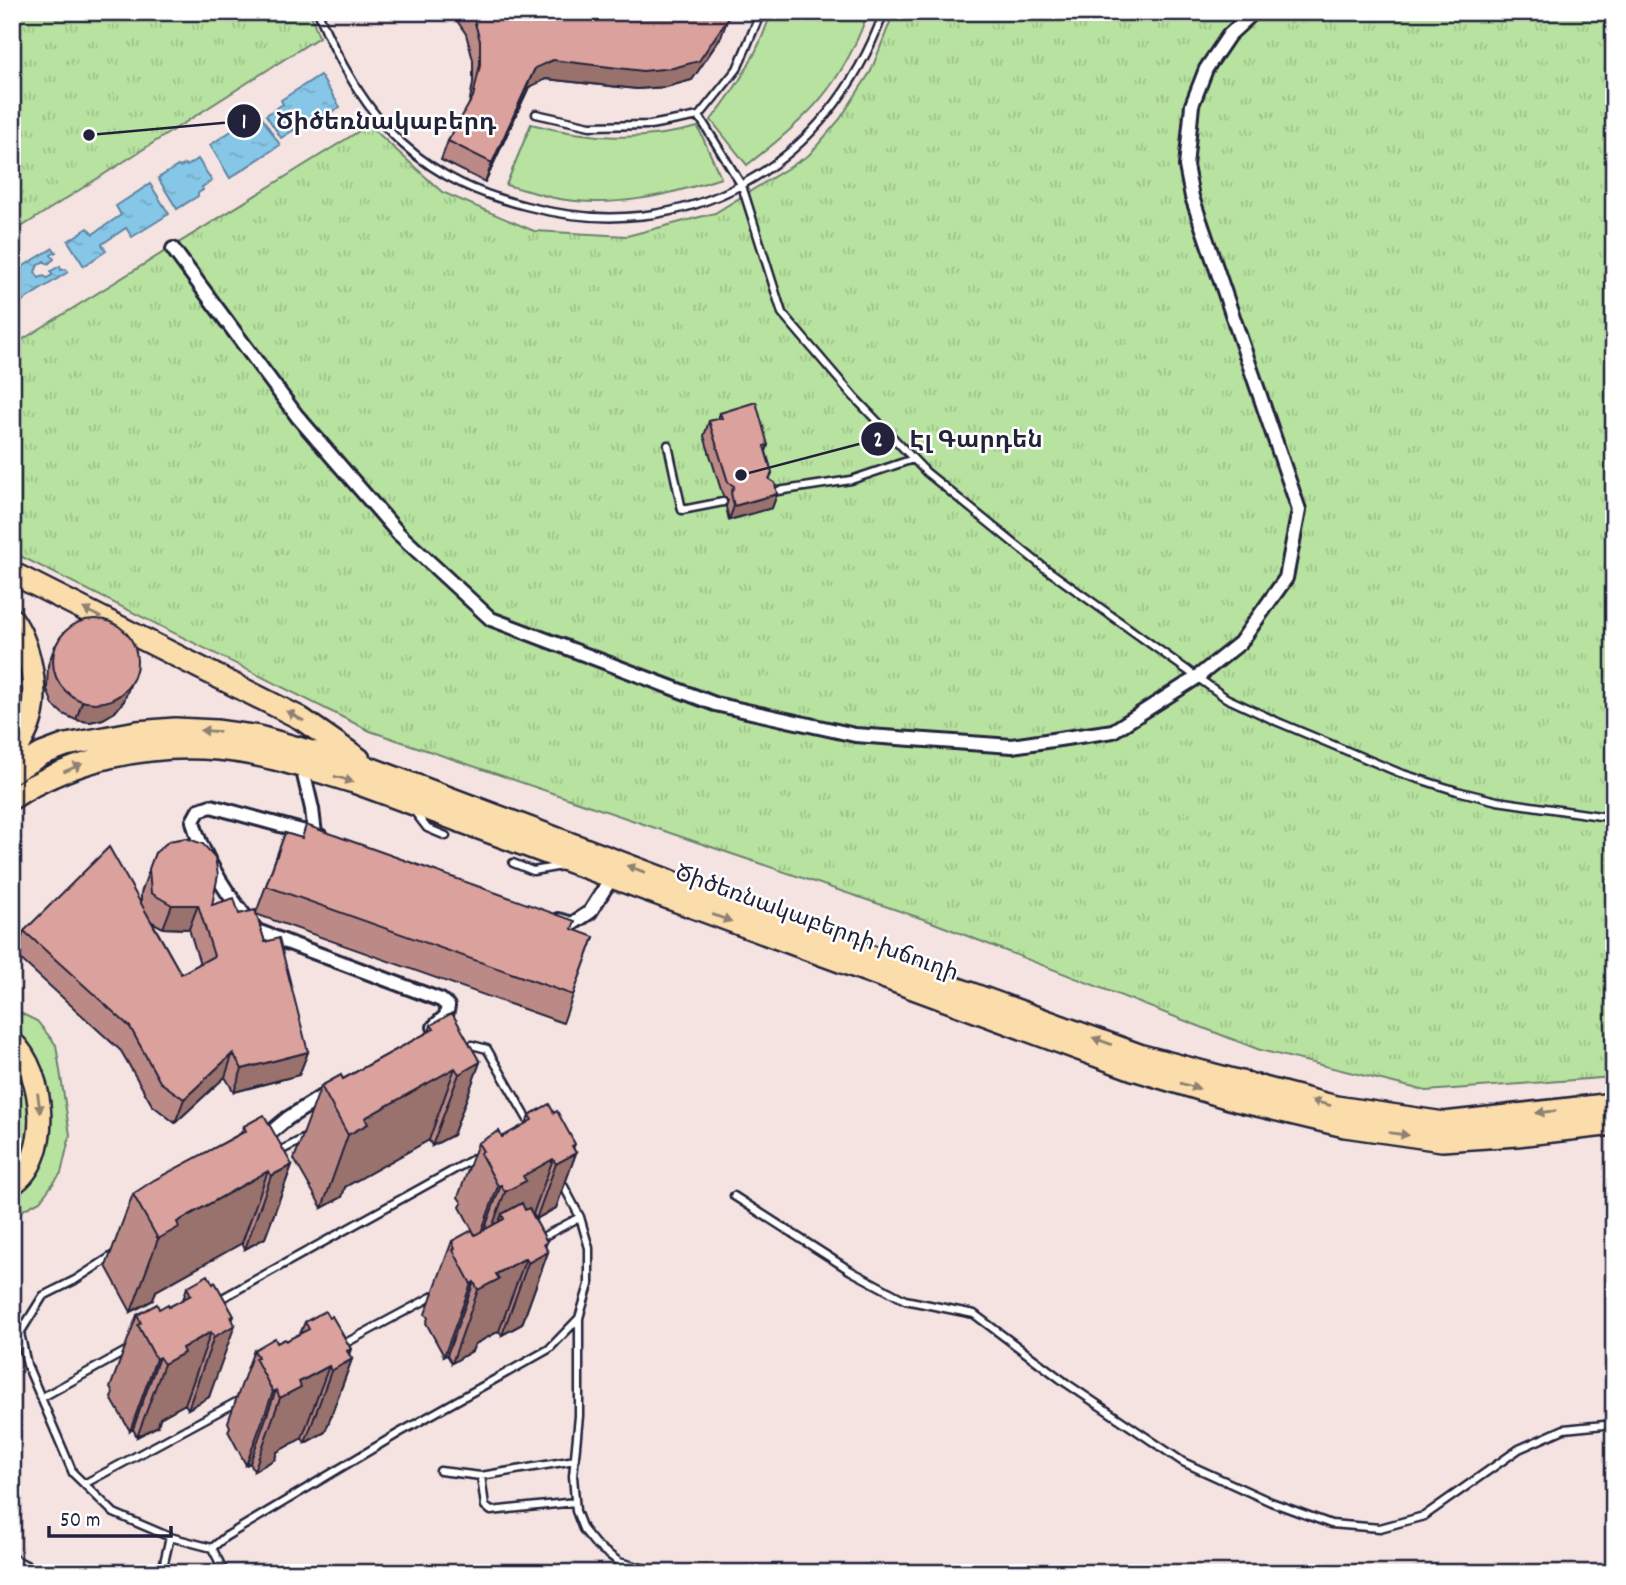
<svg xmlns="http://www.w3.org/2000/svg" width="1626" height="1585" viewBox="0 0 1626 1585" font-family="Dekko,'Noto Sans Armenian',sans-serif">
<defs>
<pattern id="park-tufts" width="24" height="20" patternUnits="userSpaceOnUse" patternTransform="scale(1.75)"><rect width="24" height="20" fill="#b7e29f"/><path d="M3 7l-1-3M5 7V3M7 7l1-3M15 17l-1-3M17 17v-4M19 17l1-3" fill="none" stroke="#9dc28a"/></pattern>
<pattern id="water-ripples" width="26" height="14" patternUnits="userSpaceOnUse" patternTransform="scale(1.75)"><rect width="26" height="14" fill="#86c6e7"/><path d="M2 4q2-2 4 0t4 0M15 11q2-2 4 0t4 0" fill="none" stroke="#73aac7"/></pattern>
</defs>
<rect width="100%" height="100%" fill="#f4e3e1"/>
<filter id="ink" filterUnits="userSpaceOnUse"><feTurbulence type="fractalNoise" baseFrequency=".0143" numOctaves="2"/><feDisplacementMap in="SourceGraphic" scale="14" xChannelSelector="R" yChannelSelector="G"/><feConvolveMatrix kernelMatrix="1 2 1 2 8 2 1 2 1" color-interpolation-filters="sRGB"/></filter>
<g filter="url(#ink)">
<path fill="#b7e29f" stroke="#6c826d" stroke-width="2" d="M771 12H868C843 85 807 119 747 165L711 120C737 87 759 53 771 12Z
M531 124C588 139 641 142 698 127L721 178C667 196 611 209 554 198 538 194 522 189 506 185Z
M12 1009 37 1021 56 1045 70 1135 61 1173 40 1201 12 1216V1196C19 1191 28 1185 32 1178 61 1133 54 1062 12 1028Z
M12 1057C31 1080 35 1121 24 1148 22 1155 16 1161 12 1167Z"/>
<path fill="url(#park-tufts)" stroke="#6c826d" stroke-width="2" d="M12 12H310L319 37 12 233Z
M894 12H1614V1077L1426 1091 1260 1050 929 921 370 731 12 552V346L369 125 442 192 534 231 627 236 715 213 809 155 840 119 871 71Z"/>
<path fill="url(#water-ripples)" stroke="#5e84a2" stroke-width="2" d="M320 75 340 107 300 132 297 128 281 138 266 115 283 104 281 100Z
M259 113 280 145 230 178 210 145Z
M198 159 212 181 202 187 203 190 198 193V196L177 209 158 178 178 166 180 167 186 164 187 166Z
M150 184 169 214 132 237 126 228 102 244 106 251 84 266 68 241 88 228 93 234 121 215 116 206Z
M53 248 56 252 51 255 54 259 48 264 44 261 38 265 35 272 39 278 44 276 47 278 52 275 51 271 60 266 61 270 66 269 68 272 13 307 12 273Z"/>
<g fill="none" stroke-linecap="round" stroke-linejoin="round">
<defs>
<path id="lane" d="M318 12C336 57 367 113 404 145 441 178 479 194 526 206 687 249 828 167 884 12
M536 114 590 126 650 125 699 116 737 69 761 12
M699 116 742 186 782 313 854 397 926 472 1042 566 1226 698 1278 722 1400 773 1457 791 1497 801 1614 818
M668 445 682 510 723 502
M771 492 851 480 913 459
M414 811 427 828 446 836
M513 863 533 871 562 866
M465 1049 472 1045 487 1049 531 1125
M278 1152 309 1136
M561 1181 580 1217 589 1248V1285L579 1318V1416L573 1476 576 1511 583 1529 596 1545 619 1562 661 1573
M734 1196 851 1271 905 1300 974 1314 1066 1383 1183 1462 1271 1502 1331 1524 1380 1528 1424 1516 1519 1449 1564 1429 1614 1424
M539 1239 580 1217
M115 1254 75 1280 43 1296 20 1333 27 1365 73 1473 114 1513 170 1537 212 1548
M217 1301 477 1157
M342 1345 437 1294
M41 1398 128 1350
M440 1471 481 1476 575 1460
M481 1476 485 1506 491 1511 575 1502
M84 1484 240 1400
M12 1558 42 1573
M157 1573 163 1567 170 1537
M225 1573 212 1548 225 1537 399 1433 549 1349 579 1318"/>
<path id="street" d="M173 249 297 416 399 534 491 619 715 704 855 735 1012 746 1113 731 1196 678 1240 643 1286 578 1299 510 1192 197 1186 166 1192 105 1206 69 1229 35 1254 12
M304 775 312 809 315 834
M320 836 211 806 199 810 193 821C202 858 232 902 257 931L441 1000 448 1006 446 1016 434 1027
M559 920 572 924 590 912 612 877
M264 1141V1138L288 1118 329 1092"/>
<path id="primary" d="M12 573 300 718 359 759
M12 619C29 642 39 689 31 718 28 731 19 746 12 757
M12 772 42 754 66 745 137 732 175 729 216 731 259 737 372 769 906 970 1142 1056 1336 1107 1444 1123 1614 1104
M12 798C72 759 148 743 218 749 264 753 310 769 354 782L1133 1069 1236 1100 1345 1126 1442 1140 1517 1135 1614 1124
M12 1042C45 1072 53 1158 12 1184"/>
</defs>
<use href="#lane" stroke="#22223b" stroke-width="11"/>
<use href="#street" stroke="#22223b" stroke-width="18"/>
<use href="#primary" stroke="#22223b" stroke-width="26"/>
<use href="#lane" stroke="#fff" stroke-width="6"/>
<use href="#street" stroke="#fff" stroke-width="12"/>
<use href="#primary" stroke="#fbddab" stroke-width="21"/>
</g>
<path fill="#bc8a86" stroke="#22223b" stroke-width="2" fill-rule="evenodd" d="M451 12H729L721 37 692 80 666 87 637 89 546 79 529 87 485 182 441 160 448 141 469 105 473 83V60L466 34Z
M720 413 768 445 766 452 772 473 769 480 777 494 772 508 729 520 726 507 728 500 723 496 704 436 709 421 718 419Z
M55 646 124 701 115 712 103 719 90 722 76 720 63 714 53 705 47 689 48 665Z
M285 833 594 937 563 1023 256 914 265 942 308 1052 299 1075 234 1092 225 1077 175 1123 152 1105 121 1051 16 955 24 931 141 903V893L155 853 212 905 239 914 256 913ZM152 922 163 928 189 929 200 964 181 974Z
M431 1025 480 1062 453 1135 432 1146 429 1140 345 1187 342 1197 322 1208 294 1159 321 1086 343 1079 429 1032Z
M529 1115 573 1148 576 1153 556 1208 536 1219 533 1214H532L547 1242 545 1247 548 1252 522 1324 502 1335 499 1331 475 1344 472 1351 452 1363 447 1355 444 1356 426 1323 428 1318 425 1314 452 1241 475 1235 460 1207 462 1203 458 1197 478 1143 502 1137 526 1124Z
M244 1126 292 1165 265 1238 245 1249 242 1243 156 1291 153 1300 131 1312 106 1266 133 1194 241 1133Z
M187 1287 232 1320 209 1397 188 1409 185 1404 160 1418 158 1426 137 1437 133 1429 130 1431 111 1398 113 1393 110 1388 137 1315 169 1307 183 1300Z
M305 1322 351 1349 349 1354 352 1359 325 1432 305 1443 302 1438 277 1452 275 1459 254 1471 250 1463 246 1465 228 1431 230 1427 228 1422 254 1350 277 1343 286 1341 300 1334Z"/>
<path fill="#99716d" stroke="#22223b" stroke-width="2" d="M728 18 721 37 692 80 666 87 637 89 546 79 529 87 485 182 492 163 535 68 553 60Z
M777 494 772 508 729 520 734 506Z
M136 669 124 701 115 712 103 719 90 722 76 720 82 702Z
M172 905H198L189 929 163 928Z
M308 1052 299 1075 234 1092 242 1069Z
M233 1053 225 1077 175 1123 184 1099Z
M480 1062 453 1135 432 1146 459 1074Z
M455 1068 429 1140 345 1187 342 1197 322 1208 348 1135 365 1118Z
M575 1144 570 1156 576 1153 556 1208 536 1219 556 1164Z
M553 1159 533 1214 509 1227 502 1214 491 1243 485 1246 505 1192 523 1176Z
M292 1165 265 1238 245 1249 271 1176Z
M268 1171 242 1243 156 1291 153 1300 131 1312 158 1239 177 1222Z
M501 1185 481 1239 478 1241 498 1186Z
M547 1242 542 1255 548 1252 522 1324 502 1335 528 1263 544 1244Z
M526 1258 499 1331 475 1344 472 1351 452 1363 478 1290 496 1274Z
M474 1282 447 1355 444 1356 471 1284Z
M234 1316 229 1328 235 1325 209 1397 188 1409 214 1337Z
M211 1332 185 1404 160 1418 158 1426 137 1437 164 1364 182 1348Z
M351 1349 346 1363 352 1359 325 1432 305 1443 331 1371 347 1351Z
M159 1357 133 1429 130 1431 156 1359Z
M329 1366 302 1438 277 1452 275 1459 254 1471 280 1398 299 1382Z
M276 1390 250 1463 246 1465 273 1392Z"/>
<path fill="#dba19c" stroke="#22223b" stroke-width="2" d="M470 12H729L728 18 699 61 673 68 643 71 553 60 535 68 492 163 448 141 473 97 480 65V41L473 16Z
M756 402 768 445 764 446 772 473 769 479 775 483 777 494 734 506 731 493 734 486 728 482 709 421 722 418 720 413Z
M53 661a42 42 0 1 1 84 0a42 42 0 1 1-84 0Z
M306 825 575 921 572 929 594 937 573 995 266 886 285 833 302 838Z
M186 838 203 844 215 857 218 875 212 905 234 898 239 914 255 910 265 942 279 938 308 1052 242 1069 233 1053 184 1099 160 1082 130 1027 24 931 109 847 181 974 214 956 198 905H172L151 893 149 869 155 853 169 841Z
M452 1013 480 1062 459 1074 455 1068 365 1118 368 1124 348 1135 321 1086 341 1075 343 1079 434 1029 431 1025Z
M549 1104 554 1113 557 1111 575 1144 572 1146 576 1153 556 1164 553 1159 523 1176 526 1181 505 1192 501 1185 498 1186 480 1153 483 1151 478 1143 499 1131 502 1137 532 1120 529 1115Z
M264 1115 292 1165 271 1176 268 1171 177 1222 179 1227 158 1239 133 1194 154 1180 246 1131 244 1126Z
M522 1203 525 1210 529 1208 547 1242 544 1244 548 1252 528 1263 526 1258 496 1274 499 1279 478 1290 474 1282 471 1284 453 1250 455 1249 452 1241 472 1230 475 1235 504 1219 502 1214Z
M208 1275 213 1284 215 1282 234 1316 231 1317 235 1325 214 1337 211 1332 182 1348 184 1353 164 1364 159 1357 156 1359 138 1325 141 1323 137 1315 157 1304 159 1309 168 1304 169 1307 191 1295 187 1287Z
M325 1311 329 1318 332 1316 351 1349 347 1351 352 1359 331 1371 329 1366 299 1382 301 1387 280 1398 276 1390 273 1392 255 1358 258 1357 254 1350 275 1338 277 1343 285 1339 286 1341 309 1329 305 1322Z"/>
<defs><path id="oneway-solid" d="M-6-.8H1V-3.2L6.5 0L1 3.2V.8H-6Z" transform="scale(1.75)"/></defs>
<g fill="#8e8073">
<use href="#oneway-solid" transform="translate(92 613) rotate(-153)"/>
<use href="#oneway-solid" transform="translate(295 716) rotate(-151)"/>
<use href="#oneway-solid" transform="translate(210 731) rotate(-176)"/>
<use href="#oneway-solid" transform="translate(73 768) rotate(-23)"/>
<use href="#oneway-solid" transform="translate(344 779) rotate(16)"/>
<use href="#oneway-solid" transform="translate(636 869) rotate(-160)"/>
<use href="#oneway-solid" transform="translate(722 918) rotate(20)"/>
<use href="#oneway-solid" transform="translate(1102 1041) rotate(-160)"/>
<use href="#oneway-solid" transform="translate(1190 1086) rotate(16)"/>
<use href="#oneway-solid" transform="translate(39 1103) rotate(82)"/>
<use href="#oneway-solid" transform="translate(1321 1103) rotate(-165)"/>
<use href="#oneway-solid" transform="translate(1546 1112) rotate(174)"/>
<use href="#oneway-solid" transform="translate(1399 1134) rotate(8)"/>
</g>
</g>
<g text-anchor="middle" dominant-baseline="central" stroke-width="5" stroke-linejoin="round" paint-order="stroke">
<g font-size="23" fill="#22223b" stroke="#fff">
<text transform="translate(816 925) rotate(20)">Ծիծեռնակաբերդի խճուղի</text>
</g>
</g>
<path fill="none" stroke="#22223b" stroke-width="2.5" d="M89 135L244 121M741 475L878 439"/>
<g fill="#22223b" stroke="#fff" stroke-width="2.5">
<circle cx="89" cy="135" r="7"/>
<circle cx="741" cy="475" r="7"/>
<circle cx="244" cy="121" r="18"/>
<circle cx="878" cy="439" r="18"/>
</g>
<g font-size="21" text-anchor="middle" font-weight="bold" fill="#fff">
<text x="244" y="128">1</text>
<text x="878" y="446">2</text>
</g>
<g font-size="24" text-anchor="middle" font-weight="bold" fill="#22223b" stroke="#fff" stroke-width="5" stroke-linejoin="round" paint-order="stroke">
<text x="386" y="129">Ծիծեռնակաբերդ</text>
<text x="976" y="447">Էլ Գարդեն</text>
</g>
<rect width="1626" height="1585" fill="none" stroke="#fff" stroke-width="42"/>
<rect x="21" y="21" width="1584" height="1543" fill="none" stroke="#22223b" stroke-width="2.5" filter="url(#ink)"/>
<path d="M49 1526v10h122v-10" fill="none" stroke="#22223b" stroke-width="3.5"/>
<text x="60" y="1526" font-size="21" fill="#22223b" stroke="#ffffff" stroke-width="5" paint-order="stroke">50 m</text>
</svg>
